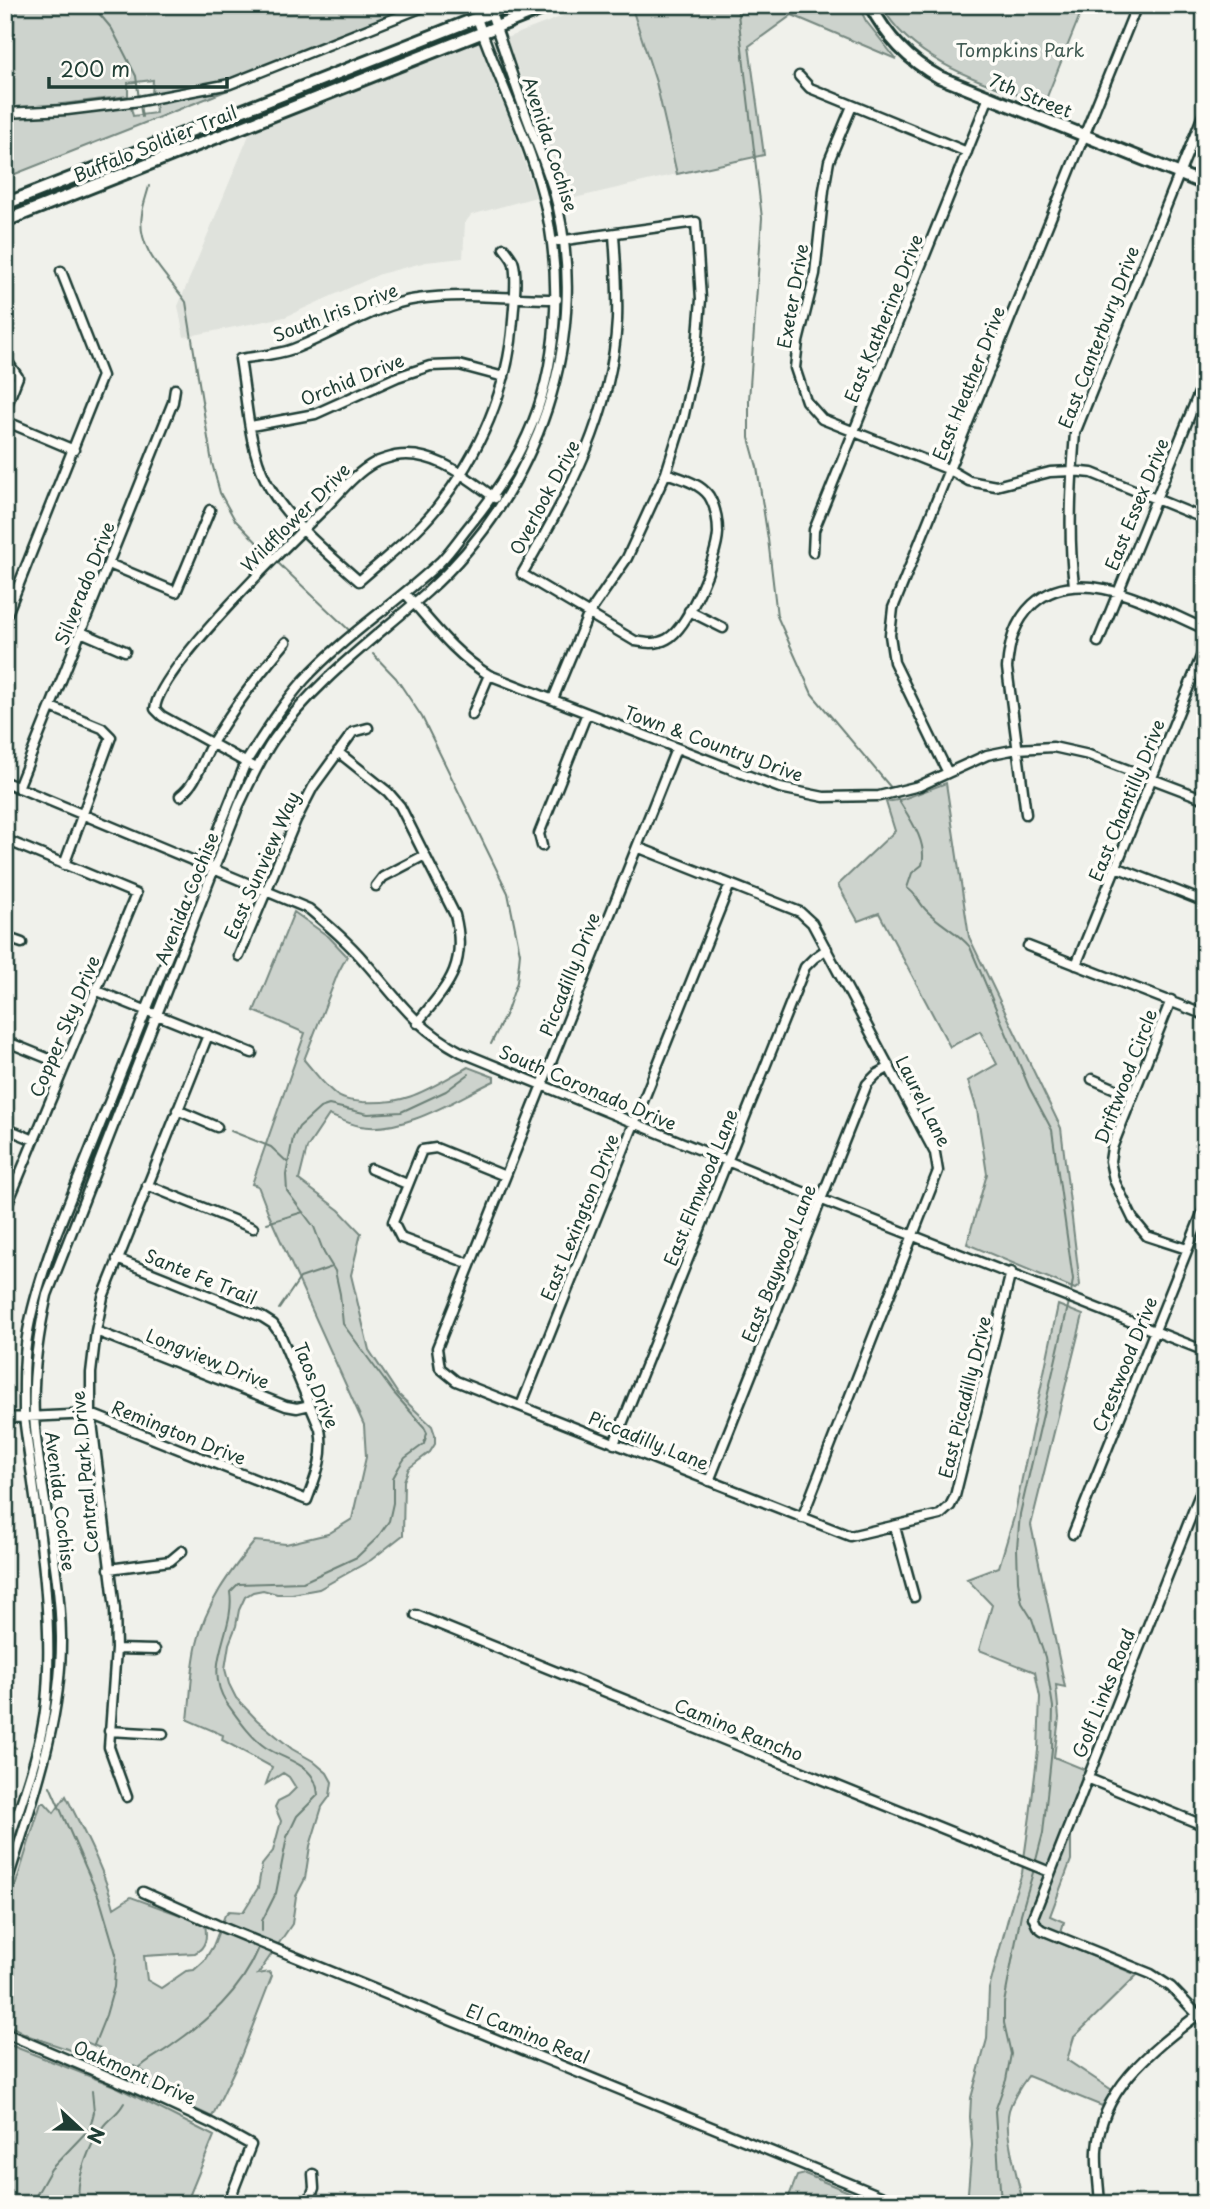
<svg xmlns="http://www.w3.org/2000/svg" width="1210" height="2209" viewBox="0 0 1210 2209" font-family="'Playpen Sans',sans-serif">
<rect width="100%" height="100%" fill="#f0f1eb"/>
<filter id="ink" filterUnits="userSpaceOnUse"><feTurbulence type="fractalNoise" baseFrequency=".0143" numOctaves="2"/><feDisplacementMap in="SourceGraphic" scale="14" xChannelSelector="R" yChannelSelector="G"/><feConvolveMatrix kernelMatrix="1 2 1 2 8 2 1 2 1" color-interpolation-filters="sRGB"/></filter>
<g filter="url(#ink)">
<path fill="#dfe2dc" d="M592 5H631L656 82 677 174 566 200 556 167 506 38Z
M482 33 536 197 471 215 465 223 463 258 426 262 380 274 285 317 184 337 178 306 254 123Z"/>
<path fill="#cdd3cd" stroke="#768880" stroke-width="2" d="M5 5H419L224 82 152 94 153 80 128 83V96L5 111Z
M631 5H858L866 21 896 59 792 15 749 46 764 155 677 174 656 82Z
M881 5H1084L1044 104C986 83 913 64 881 5Z
M228 90 5 178V116L130 103 133 116 156 113 155 100Z
M946 783 969 937 1061 1128 1080 1285 1075 1289 967 1244 987 1174 977 1110 968 1081 997 1064 980 1031 950 1047 879 913 858 921 838 885 895 831 886 802 903 799Z
M294 912 329 937 347 956 338 973 304 1060C313 1070 322 1083 333 1092 341 1100 352 1101 363 1102 409 1105 429 1088 468 1067L494 1077V1081C456 1099 404 1134 360 1126 350 1124 339 1119 329 1115L307 1148 299 1180 339 1210 361 1233 351 1275 369 1350 398 1394 432 1426 435 1435V1444L430 1452 409 1468 404 1481 403 1535 371 1560 319 1589 292 1594H277L263 1590 253 1592 245 1597 239 1610 236 1626 229 1644 225 1669 229 1684 236 1698 257 1720 292 1749 313 1761 327 1773 332 1782 330 1796 322 1807 310 1846 305 1879 296 1896 292 1924 258 1974 269 1972 272 1976 241 2056 212 2117 136 2081 146 2073 134 2066 131 2077 94 2061 100 2048 84 2041 80 2050 76 2052 29 2036 5 2023V1919L41 1803H45L54 1813 66 1796C84 1832 104 1869 114 1908L131 1897 205 1924C207 1936 207 1947 195 1953L144 1956 147 1980 161 1988 186 1971 194 1970 204 1961 213 1946 225 1915 229 1911 243 1912 258 1888 262 1865 273 1851 281 1821 275 1807 278 1801 288 1796 296 1788 289 1777 283 1773 266 1784 272 1767 222 1740 223 1735 188 1720C191 1695 191 1669 197 1644 205 1605 230 1572 255 1541L286 1544 328 1534 352 1519 366 1457 364 1425 270 1217 258 1186 252 1184 305 1033 254 1011Z
M1058 1305 1083 1315 1031 1525 1065 1687 1056 1685 1059 1718 1054 1757 1086 1770 1071 1824V1860L1050 1916 1064 1922 1058 1942 1137 1975 1074 2037 1067 2060 1112 2090 1102 2106 1028 2076C1020 2087 1013 2097 1009 2110 1003 2132 1019 2180 1023 2204H967L972 2145 970 2117 971 2098 987 2039 989 1989 1013 1900 1022 1873 1030 1816 1038 1750 1040 1697 1035 1672 979 1650 992 1605 967 1579 999 1567 1014 1517Z
M5 2043 117 2087 214 2136 186 2204H5Z
M805 2174 878 2204H786L797 2176Z"/>
<g fill="none" stroke-linecap="round" stroke-linejoin="round">
<path stroke="#6c8077" stroke-width="2" d="M92 5 112 29 136 76 139 99
M737 5 762 218 749 400V438L757 467 768 539 777 616 812 694 892 789
M140 105 142 117
M149 186C147 195 143 204 142 214 136 250 167 275 186 302L212 463 220 493 235 520 272 558
M276 561 350 631
M373 654 396 678 422 717 508 893 520 953 517 982 507 1011 491 1044
M896 796C908 816 928 841 922 865L912 873 907 888C916 893 919 903 926 910 939 924 958 932 970 947L1029 1087 1052 1130 1073 1279 1071 1293
M231 1131 271 1147 287 1162
M267 1223 303 1212
M279 1309 300 1278 332 1267
M5 1742 16 1748
M50 1786 100 1900 116 1954 114 1987 106 2015 94 2045
M1035 1864 1043 1833 1052 1749 1053 1707 1045 1657 1032 1619 1022 1603 1018 1581 1017 1548 1020 1514 1069 1302
M262 1931V1921L276 1893 287 1837 297 1816 318 1795C316 1763 287 1762 265 1747 250 1737 237 1717 226 1702 202 1665 236 1629 230 1592L238 1584 303 1582 357 1557 377 1538 389 1521 393 1503V1478L399 1467 405 1458 424 1444 427 1433 424 1427 393 1392 343 1324 340 1294 335 1271 324 1253 314 1227 287 1191 286 1175 293 1138 299 1127 320 1108 329 1105 368 1114 401 1112 446 1091 469 1074
M136 2071C147 2059 159 2055 171 2046 207 2021 241 1991 258 1950
M38 2204 34 2199 51 2169 90 2128 94 2112 92 2091
M80 2204C73 2182 93 2134 110 2119 116 2114 120 2110 124 2103
M1001 2204 995 2111 1006 2080 1011 2054 1004 2023V2003L1021 1914 1034 1869"/>
<defs>
<path id="minor" d="M799 76 810 88 967 152
M852 106 829 161 824 190 815 274 798 342 795 368 806 401 822 419 950 470 969 481 996 486 1050 472 1072 471 1092 473 1205 519
M5 113 67 110 140 101 230 84 428 5
M614 235C616 263 618 292 617 320 612 415 569 494 522 574L635 641C646 643 656 645 667 639 689 627 717 557 718 533 718 521 715 506 709 496 700 483 680 478 666 473
M504 248C507 252 511 257 513 261 518 275 514 304 513 320 509 388 479 455 436 509 414 536 385 558 359 581 328 553 285 519 266 481 248 445 247 399 240 359 257 356 277 355 293 349 331 335 378 304 417 299 463 292 511 299 557 299
M5 358 18 377 5 410
M1194 406 1205 411
M5 421 74 450
M251 426 315 414 397 377 430 366 459 365 504 377
M813 552 814 530 989 97
M109 564 176 592 210 510
M1074 585C1068 535 1071 484 1075 433L1205 110
M405 593C432 623 454 654 489 675L780 788 824 797 879 796 919 786 987 755 1017 749 1053 747 1089 755 1205 799
M689 611 723 628
M5 619 102 376 61 271
M81 632 125 651
M1098 642 1205 378
M553 699 588 615 627 558 666 473 683 419 696 360 701 299 696 222 558 241
M51 707 102 728 111 737 64 865
M472 715 489 675
M676 749 437 1348 440 1368 456 1381 850 1536 940 1515 950 1506 955 1496 1011 1272
M338 752 388 792 400 806 455 915C468 966 448 985 417 1023
M256 768 162 716 155 709C158 670 290 542 323 510 338 495 355 473 374 463 380 460 388 458 395 456 433 449 466 477 495 498
M948 773 894 662 890 635 893 608 1137 5
M5 782 309 909C329 926 348 942 365 962 399 1000 413 1026 461 1052L820 1199 1205 1351
M18 788 173 402 175 389
M180 796C198 782 202 759 214 740 235 705 259 674 286 642
M1026 814 1007 668C1009 643 1014 622 1033 604 1081 561 1155 608 1205 629
M5 843 11 842 136 894 5 1210
M542 846 539 834 587 713
M637 847 800 912 812 923 935 1153 938 1171 802 1518
M1116 867 1205 902
M376 886 383 877 425 855
M5 937 22 943
M1028 946 1205 1015
M239 956 296 820 313 787 353 732 368 728
M1076 965 1205 647
M95 990 252 1053
M1171 1000 1112 1148 1110 1161 1114 1180 1133 1219 1147 1236 1187 1249
M5 1041 64 1065
M1092 1079 1132 1096
M177 1110 217 1127
M5 1128 34 1140
M371 1169 407 1184
M147 1185 253 1228
M470 1264 401 1238 393 1222 422 1150 436 1148 505 1176
M96 1331 286 1406 297 1408 310 1405
M521 1406 730 884
M5 1418 91 1414 307 1500C316 1476 325 1456 320 1429L280 1334 273 1324 262 1317 117 1259
M614 1444 805 967 814 958 827 949
M709 1481 867 1084 877 1074 890 1067
M895 1527 914 1597
M1073 1534 1205 1206
M109 1569 170 1561 182 1551
M416 1615 1050 1872
M116 1649 155 1650
M109 1731 163 1734
M1087 1778 1205 1826
M127 1797 109 1747 116 1649 115 1609 91 1414V1373L96 1331 103 1297 208 1035
M5 1852C20 1804 41 1753 46 1703 55 1608 36 1512 24 1417 24 1389 23 1359 28 1331 34 1297 45 1265 57 1232L246 762C264 734 282 705 304 680 344 636 397 603 440 562 451 551 460 537 470 525 496 493 518 460 533 422 561 351 561 264 542 192 526 132 497 77 477 18
M5 1889C30 1807 62 1724 61 1637 60 1563 39 1490 34 1416 32 1375 38 1335 47 1295L239 805C250 782 260 759 274 739 315 681 374 639 427 592 538 492 595 335 553 188 546 166 537 145 529 123 516 87 504 50 491 13
M143 1892 217 1925 900 2204
M1198 2015 1171 1987 1151 1974 1042 1930 1037 1926 1033 1917 1205 1481
M5 2033 135 2088 213 2124 251 2145 228 2204
M308 2204 314 2188 313 2174
M1100 2204C1099 2186 1096 2168 1097 2150 1101 2085 1158 2046 1205 2009"/>
<path id="major" d="M870 5C887 37 908 60 939 77L1205 184
M5 204 510 5
M5 221 552 5"/>
</defs>
<use href="#minor" stroke="#1f3d34" stroke-width="13"/>
<use href="#major" stroke="#1f3d34" stroke-width="16"/>
<use href="#minor" stroke="#fdfcf7" stroke-width="8"/>
<use href="#major" stroke="#fdfcf7" stroke-width="10"/>
</g>
</g>
<g text-anchor="middle" dominant-baseline="central" stroke-width="7" stroke-linejoin="round" paint-order="stroke">
<g font-size="18" fill="#425b53" stroke="#fdfcf7">
<text x="1020" y="49">Tompkins Park</text>
</g>
<g font-size="18" fill="#1f3d34" stroke="#fdfcf7">
<text transform="translate(1031 95) rotate(22)">7th Street</text>
<text transform="translate(155 143) rotate(-22)">Buffalo Soldier Trail</text>
<text transform="translate(551 144) rotate(72)">Avenida Cochise</text>
<text transform="translate(792 296) rotate(-80)">Exeter Drive</text>
<text transform="translate(335 312) rotate(-21)">South Iris Drive</text>
<text transform="translate(883 318) rotate(-68)">East Katherine Drive</text>
<text transform="translate(1098 337) rotate(-69)">East Canterbury Drive</text>
<text transform="translate(352 379) rotate(-22)">Orchid Drive</text>
<text transform="translate(968 383) rotate(-68)">East Heather Drive</text>
<text transform="translate(544 497) rotate(-62)">Overlook Drive</text>
<text transform="translate(1136 504) rotate(-68)">East Essex Drive</text>
<text transform="translate(295 517) rotate(-45)">Wildflower Drive</text>
<text transform="translate(84 583) rotate(-68)">Silverado Drive</text>
<text transform="translate(714 743) rotate(20)">Town &amp; Country Drive</text>
<text transform="translate(1126 800) rotate(-68)">East Chantilly Drive</text>
<text transform="translate(261 865) rotate(-66)">East Sunview Way</text>
<text transform="translate(186 898) rotate(-68)">Avenida Cochise</text>
<text transform="translate(569 974) rotate(-68)">Piccadilly Drive</text>
<text transform="translate(64 1026) rotate(-67)">Copper Sky Drive</text>
<text transform="translate(1125 1076) rotate(-69)">Driftwood Circle</text>
<text transform="translate(588 1087) rotate(23)">South Coronado Drive</text>
<text transform="translate(924 1101) rotate(63)">Laurel Lane</text>
<text transform="translate(700 1187) rotate(-68)">East Elmwood Lane</text>
<text transform="translate(579 1217) rotate(-68)">East Lexington Drive</text>
<text transform="translate(778 1263) rotate(-68)">East Baywood Lane</text>
<text transform="translate(201 1276) rotate(22)">Sante Fe Trail</text>
<text transform="translate(208 1358) rotate(22)">Longview Drive</text>
<text transform="translate(1124 1364) rotate(-68)">Crestwood Drive</text>
<text transform="translate(317 1385) rotate(68)">Taos Drive</text>
<text transform="translate(964 1397) rotate(-76)">East Picadilly Drive</text>
<text transform="translate(179 1432) rotate(22)">Remington Drive</text>
<text transform="translate(649 1440) rotate(22)">Piccadilly Lane</text>
<text transform="translate(84 1472) rotate(-95)">Central Park Drive</text>
<text transform="translate(61 1501) rotate(83)">Avenida Cochise</text>
<text transform="translate(1103 1693) rotate(-68)">Golf Links Road</text>
<text transform="translate(739 1729) rotate(22)">Camino Rancho</text>
<text transform="translate(528 2033) rotate(22)">El Camino Real</text>
<text transform="translate(135 2072) rotate(24)">Oakmont Drive</text>
</g>
</g>
<rect width="1210" height="2209" fill="none" stroke="#fdfcf7" stroke-width="28"/>
<rect x="14" y="14" width="1182" height="2181" fill="none" stroke="#1f3d34" stroke-width="2.5" filter="url(#ink)"/>
<g transform="translate(80 2129) rotate(112)" stroke="#fdfcf7" stroke-width="5" paint-order="stroke">
<path d="M0-5L12 26L0 18L-12 26Z" fill="#1f3d34"/>
<text y="-10" font-size="19" font-weight="bold" text-anchor="middle" fill="#1f3d34">N</text>
</g>
<path d="M49 77v10h178v-10" fill="none" stroke="#1f3d34" stroke-width="3.5"/>
<text x="60" y="77" font-size="21" fill="#1f3d34" stroke="#fdfcf7" stroke-width="5" paint-order="stroke">200 m</text>
</svg>
